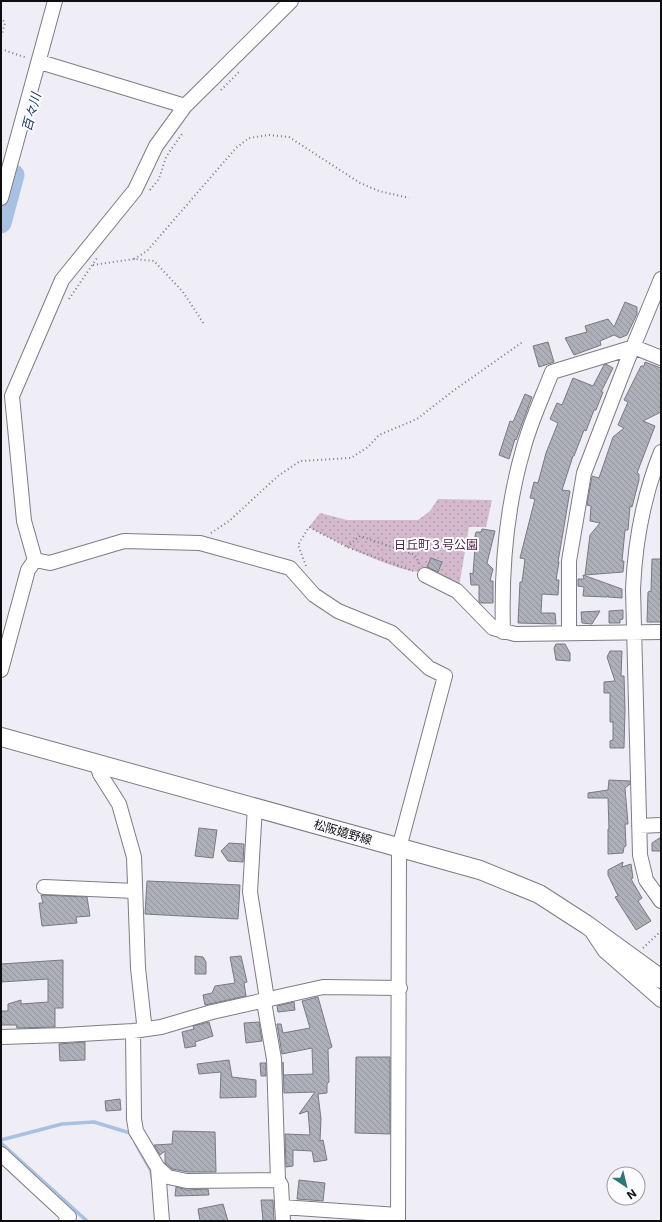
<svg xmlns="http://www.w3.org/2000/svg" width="662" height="1222" viewBox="0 0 662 1222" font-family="Inter,'Noto Sans JP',sans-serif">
<defs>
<pattern id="park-dots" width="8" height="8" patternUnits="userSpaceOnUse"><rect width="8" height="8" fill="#d4b9cd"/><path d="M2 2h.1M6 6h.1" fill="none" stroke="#b59eaf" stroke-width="1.8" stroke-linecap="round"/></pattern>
<pattern id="building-back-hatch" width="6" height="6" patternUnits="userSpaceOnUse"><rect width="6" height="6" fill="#aeb0b9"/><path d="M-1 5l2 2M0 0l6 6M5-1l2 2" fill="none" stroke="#94969e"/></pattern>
</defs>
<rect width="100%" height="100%" fill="#efedf6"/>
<path fill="url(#park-dots)" d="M438 499 492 500 486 527H469L459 587 424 571C405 577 328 538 309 527L320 513 347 520H418L430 511Z"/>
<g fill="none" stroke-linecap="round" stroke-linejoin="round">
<path stroke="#a8c1e3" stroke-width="3.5" d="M1 1140 62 1124 94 1122 130 1133 132 1137
M1 1143 87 1221
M136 1144 151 1171 152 1178"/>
<path stroke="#a8c1e3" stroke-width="21" d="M1 223 14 175"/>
</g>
<path fill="url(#building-back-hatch)" stroke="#787a82" d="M625 302 637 307V314L627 335 620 338 614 335 600 341 601 345 574 355 565 338 587 332 585 326 608 319 614 327Z
M548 342 554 362 539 367 533 346Z
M645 362 661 368V412L643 421 655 426 637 473 639 474V480L632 507 630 506 628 530H625L622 561H624L623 572 585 575 590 535 600 523 590 521 591 506 587 505 592 476 599 478 613 437 624 428 618 425 628 402 624 400 641 366H644Z
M606 364 613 368 601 392H603L596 410H594L586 431 584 430 574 456H573L562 490 570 491 558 562H559L556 580H559L558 595 542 594 541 613H555L556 624 518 623 520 582H522L525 559 520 558 535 499 530 498 534 482 538 483 546 453 558 423 550 419 557 403 562 405 573 378 593 386 604 365Z
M525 394 532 397 516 440 515 439 509 459 499 455 510 421 513 422Z
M482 529 495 531 487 563 493 569 490 581H493V603H481L479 602V585H471L470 573 473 574 475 547 473 545 476 532H481Z
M431 558 442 562 438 572 427 567Z
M652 559H661V622H647L648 592 651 591Z
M583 575 622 589V598L608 597V595L607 597 583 596 584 587 578 586V579H584Z
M623 610V619L620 620V623H609V611Z
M600 611 592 624 582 623 581 612Z
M556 644H565L570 653V661L556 660 554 648Z
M610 651H622L621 676H624L625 709 624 748H610V741L613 740V722H610V693H604V682L615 681 607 657Z
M609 780 630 781V784L625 788 628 824H625L626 846 624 847 623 853 608 854V829H609L608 798H588V793L608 790Z
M199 828 217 830 213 858 195 856Z
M661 837V851H652V843Z
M229 843 244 844 243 862 228 861 221 851Z
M623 862 622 867 631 864 633 878 631 879 642 898 638 901 651 921 636 930 615 897 618 896 608 875V870Z
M147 881 240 885 238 919 145 914Z
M41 895 87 897 90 916 76 917 77 923 42 926 39 903H43Z
M195 956 203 957 206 962V974H195Z
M241 956 247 982 244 983 246 996 205 1005 203 995 212 993 215 986 235 983 230 957Z
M63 960V1008H55V1027L17 1028 16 1025H1V1011H8V1004L21 1000V1004L48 1002V979L1 982V964Z
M318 997 332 1047 328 1049 329 1082 327 1084V1093L318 1094 321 1119 320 1141 323 1140 327 1160 314 1162 312 1151 293 1150V1166L286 1167 285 1134 310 1135 308 1111 299 1114 315 1092 284 1093 283 1062V1075L313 1074 312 1048 282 1054 277 1024H281L283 1033 310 1028 302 1001Z
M294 1002 295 1010 278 1012 277 1006Z
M209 1022 213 1036 195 1042 196 1046 185 1048 182 1032 194 1029 193 1026Z
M259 1022 262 1041 246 1043 244 1023Z
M85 1042V1060L60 1061 59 1044Z
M356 1057H390V1134L355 1133Z
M229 1060 232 1077 256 1080V1097L220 1098 221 1072 199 1074 197 1064Z
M260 1063H266V1076H261Z
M120 1099 121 1110 106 1111 105 1101Z
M173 1131 215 1132 216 1172H188L172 1169 165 1163V1151L160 1155 154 1145 172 1144Z
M299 1180 325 1183 323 1201 297 1199Z
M176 1187 187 1190 208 1189 209 1195 175 1196Z
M261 1200H273L274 1221H263Z
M223 1204 228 1221H200L198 1209Z"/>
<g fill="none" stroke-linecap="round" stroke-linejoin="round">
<defs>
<path id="minor" d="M40 62 185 106
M1 198 55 1
M661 452C643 497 635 541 633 589L640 855 646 880 661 901
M35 560 50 563 124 541 200 543 290 568 314 595 338 611 392 633 429 668 445 676 399 848 398 1221
M425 575 457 591 493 628 515 634 661 632
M503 632C501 570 506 509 523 450 530 423 542 398 552 372L634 347 661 358
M569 633V561L584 473 626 364 661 279
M1 670 28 570 35 560 24 521 12 396 62 280 135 190 156 146 185 106 291 1
M97 764 100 774 119 804 134 857 138 968 144 1023 142 1030
M255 806 250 892 267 999
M639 826 661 825
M44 887 135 891
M593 933 605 951 661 1000
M264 1002 274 1059 278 1180
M133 1031 134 1119 136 1131 158 1168 162 1221
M1 1037 64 1035 133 1031 161 1027 212 1012 323 987 400 988
M1 1154 69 1217 66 1221
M158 1168 168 1177 187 1181 278 1180 281 1185 283 1221
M282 1207 398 1215"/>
<path id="major" d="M1 737 480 870 539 894 587 925 661 979"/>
</defs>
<use href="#minor" stroke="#7e7c84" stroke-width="16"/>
<use href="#major" stroke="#7e7c84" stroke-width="20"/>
<path stroke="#7c7b81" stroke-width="2" stroke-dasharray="1 3" stroke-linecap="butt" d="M1 17 5 23 1 37
M1 49 27 58
M221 90 240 71
M150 190 159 179 166 157 182 134
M134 259 147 251 236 148 249 138 269 135 289 137 360 183 379 191 409 198
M93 265 134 259 154 261 183 292 204 324
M69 299 97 258
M211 533 229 521 278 476 300 461 351 458 368 447 379 435 417 419 453 391 524 341
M347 547 360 536 415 555 420 565
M306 566 298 545 309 527 347 547 413 571
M643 948 661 931"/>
<use href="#minor" stroke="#fff" stroke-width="14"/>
<use href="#major" stroke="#fff" stroke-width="18"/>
</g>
<g text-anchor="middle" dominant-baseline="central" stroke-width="4" stroke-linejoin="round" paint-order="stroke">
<g font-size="12" fill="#502348" stroke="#fcfbff">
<text x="436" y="544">日丘町３号公園</text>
</g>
<g font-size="12" fill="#0e0e11" stroke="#fcfbff">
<text transform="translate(343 832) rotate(16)">松阪嬉野線</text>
</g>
<g font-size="13" font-style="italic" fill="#1a3b67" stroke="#fcfbff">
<text transform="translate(31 112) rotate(-75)">百々川</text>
</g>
</g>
<rect width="662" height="1222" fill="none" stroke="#0e0e11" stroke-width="4"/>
<g transform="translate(626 1186) rotate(145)"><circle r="19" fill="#fcfbff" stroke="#9d9ca0"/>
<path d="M0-3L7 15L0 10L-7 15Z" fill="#2d7779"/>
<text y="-6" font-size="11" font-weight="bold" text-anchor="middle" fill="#0e0e11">N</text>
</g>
</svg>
